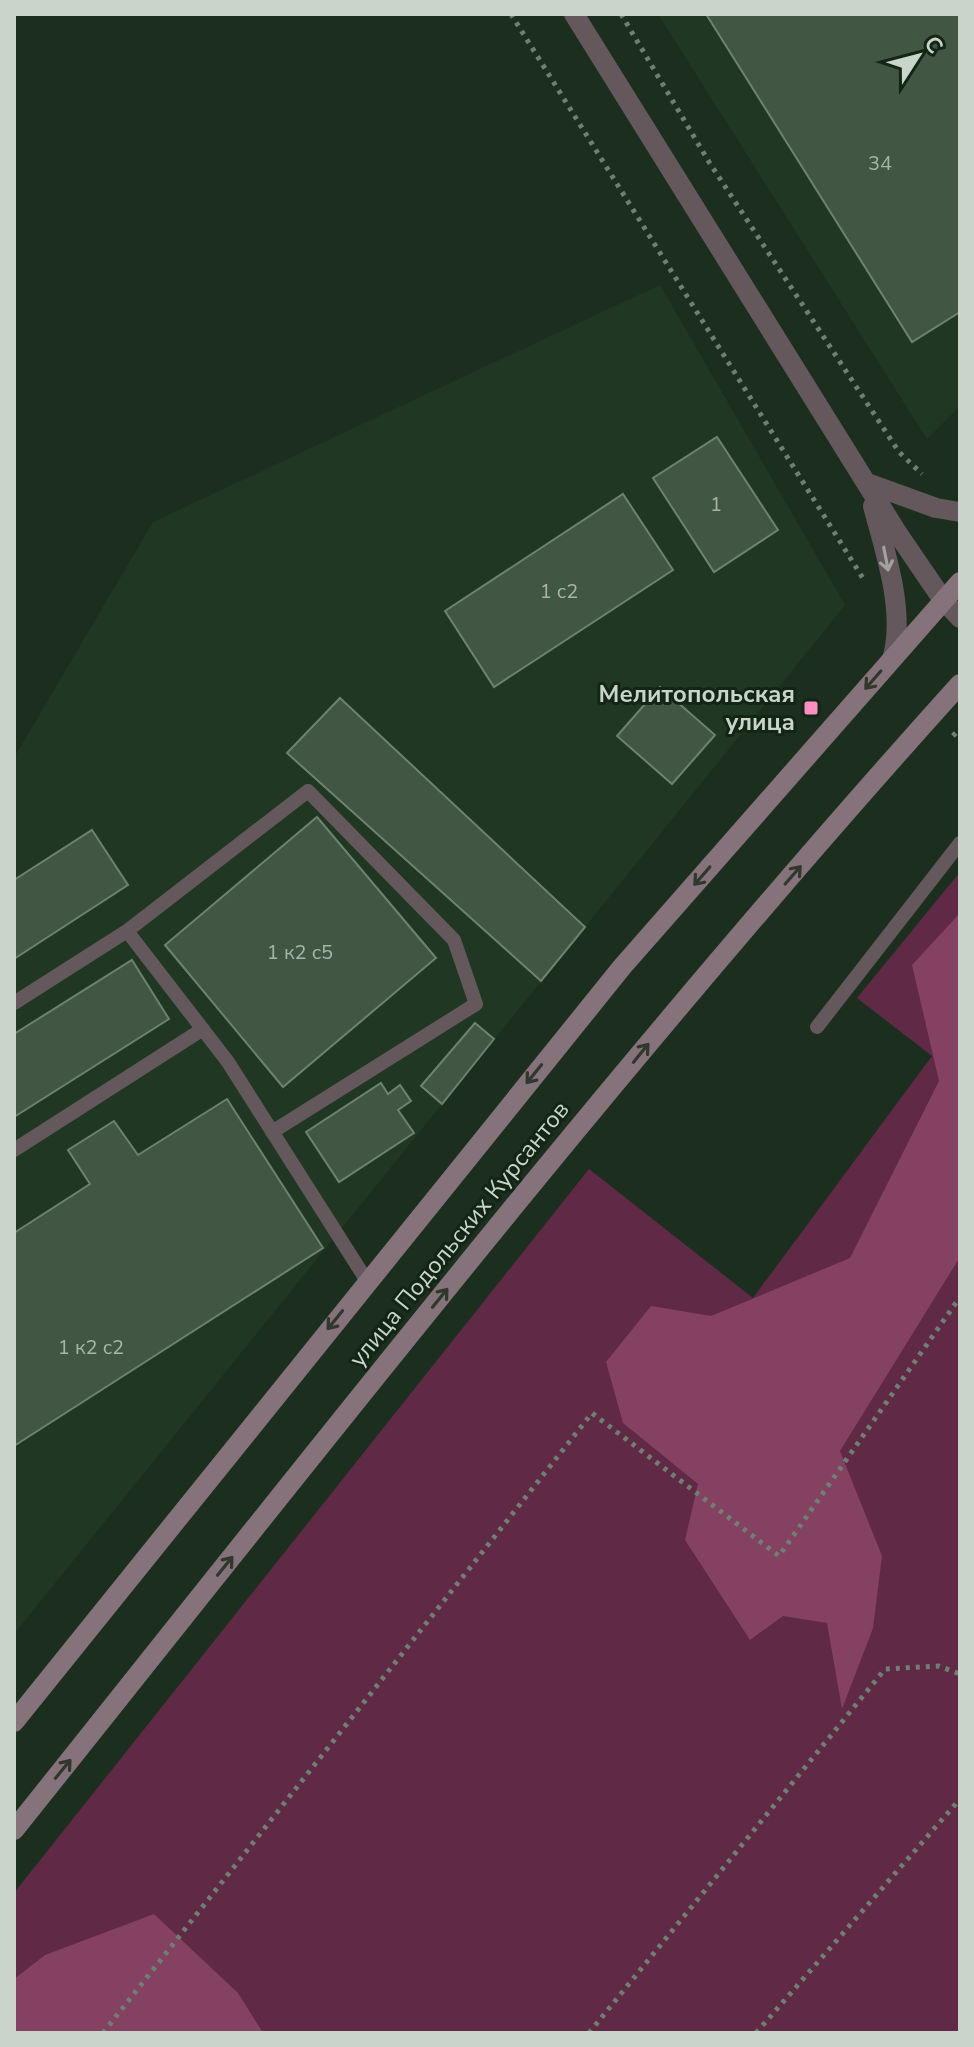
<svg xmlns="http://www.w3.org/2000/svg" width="974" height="2047" viewBox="0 0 974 2047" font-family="'Nunito Sans',sans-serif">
<rect width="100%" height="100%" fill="#1c2f1f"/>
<path fill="#203823" d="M658 14H960V406L927 439Z
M660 285 845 605 14 1634V758L153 522Z"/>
<path fill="#602945" d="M960 872V2033H14V1893L589 1169 753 1298 932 1056 857 998Z"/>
<path fill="#844162" d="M960 913V1257L840 1451 882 1556 873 1628 842 1709 827 1623 783 1616 750 1640 685 1540 698 1484 623 1423 606 1362 651 1306 711 1316 850 1258 939 1081 912 965Z
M154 1914 238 1993 263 2033H14V1979L45 1955Z"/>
<path fill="#425644" stroke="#6d826f" stroke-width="2" d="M706 14H960V312L912 342Z
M717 437 778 530 714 572 653 478Z
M623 494 673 570 494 687 445 611Z
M660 687 715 735 672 784 617 736Z
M340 698 585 927 541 981 287 753Z
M317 817 436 958 283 1087 165 945Z
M92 830 128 885 14 959V880Z
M132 960 169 1019 14 1117V1034Z
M475 1023 494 1039 442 1104 421 1086Z
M381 1083 388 1094 400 1085 411 1101 398 1110 414 1133 339 1182 306 1132Z
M227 1099 323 1248 14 1446V1233L90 1184 68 1150 114 1121 138 1155Z"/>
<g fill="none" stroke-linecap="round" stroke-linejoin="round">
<path stroke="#707f72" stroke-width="5" stroke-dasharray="4 6" stroke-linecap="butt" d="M511 14 864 580
M621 14 709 162 899 452 922 474
M953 736 960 728
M103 2033 592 1413 779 1556 960 1297
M589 2033 885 1669 939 1666 960 1674
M756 2033 960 1799"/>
<path stroke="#64585d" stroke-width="14" d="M127 931 308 791 454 940 476 1004 272 1132
M14 1003 127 931 228 1062 367 1281
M817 1027 960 843
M14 1150 203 1029"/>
<path stroke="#64585d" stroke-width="20" d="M574 14 898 534 943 600 960 618
M867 483 936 508 960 512
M873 506C885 552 905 609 893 656"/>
<path stroke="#85727a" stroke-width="20" d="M14 1722 622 967 960 582
M14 1830C323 1443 628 1052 960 684"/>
</g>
<defs><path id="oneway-shaft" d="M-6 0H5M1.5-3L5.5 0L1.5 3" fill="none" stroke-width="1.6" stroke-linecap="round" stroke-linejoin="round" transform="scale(2)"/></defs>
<use stroke="#a1a39e" href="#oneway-shaft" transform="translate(886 559) rotate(79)"/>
<g stroke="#30382e">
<use href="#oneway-shaft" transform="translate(873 680) rotate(131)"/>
<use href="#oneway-shaft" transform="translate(793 875) rotate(-49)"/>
<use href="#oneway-shaft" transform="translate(702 876) rotate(131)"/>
<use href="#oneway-shaft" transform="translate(641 1053) rotate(-51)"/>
<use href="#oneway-shaft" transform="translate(534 1074) rotate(129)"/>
<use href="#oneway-shaft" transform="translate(440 1298) rotate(-51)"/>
<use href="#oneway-shaft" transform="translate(335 1320) rotate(129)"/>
<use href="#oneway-shaft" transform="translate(225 1566) rotate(-51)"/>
<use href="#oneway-shaft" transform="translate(63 1769) rotate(-51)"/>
</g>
<rect fill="#fb8fc3" stroke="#132515" stroke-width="3" x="803" y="700" width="16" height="16" rx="4"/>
<g text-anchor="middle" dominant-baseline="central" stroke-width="6" stroke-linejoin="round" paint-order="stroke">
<g font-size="20" fill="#a7b5a8">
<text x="880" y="163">34</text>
<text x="716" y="504">1</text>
<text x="559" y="591">1 с2</text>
<text x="300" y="952">1 к2 с5</text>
<text x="91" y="1347">1 к2 с2</text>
</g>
<g font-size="24" font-weight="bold" fill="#c9d5ca" stroke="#132515" text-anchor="end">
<text x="795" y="694">Мелитопольская<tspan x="795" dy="28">улица</tspan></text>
</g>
<g font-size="24" fill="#c9d5ca" stroke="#132515">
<text transform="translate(459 1234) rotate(-51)">улица Подольских Курсантов</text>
</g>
</g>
<rect width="974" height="2047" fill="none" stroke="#c9d5ca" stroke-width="32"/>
<g transform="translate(918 56) rotate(54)" stroke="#132515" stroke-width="6" paint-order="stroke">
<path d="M0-6L14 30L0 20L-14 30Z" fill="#c9d5ca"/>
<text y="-12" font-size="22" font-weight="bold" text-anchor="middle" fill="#c9d5ca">С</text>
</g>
</svg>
